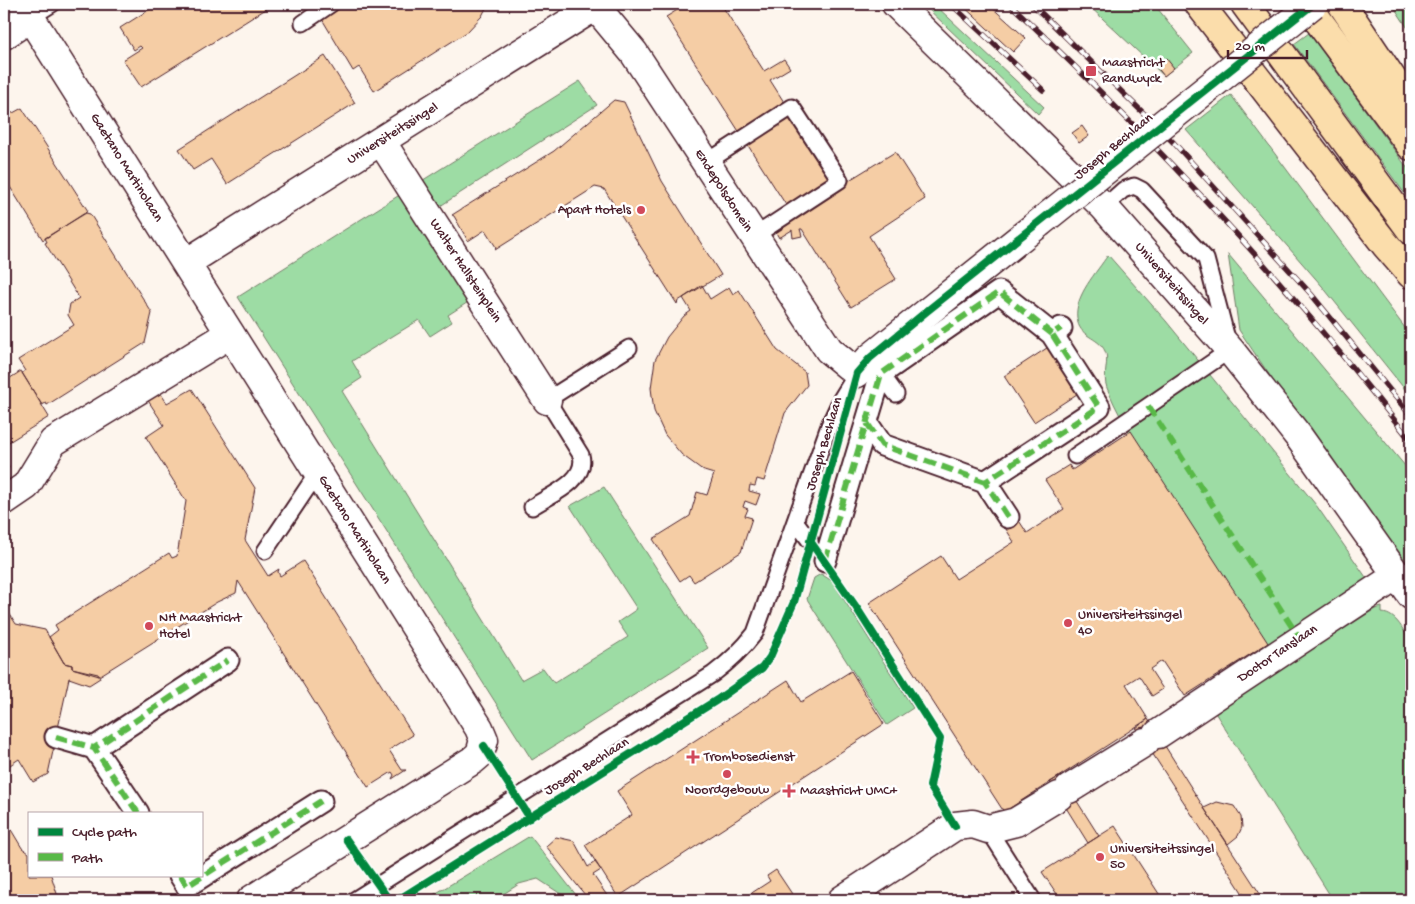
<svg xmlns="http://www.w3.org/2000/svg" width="1415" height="904" viewBox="0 0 1415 904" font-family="'Gochi Hand',sans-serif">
<rect width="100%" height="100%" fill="#fdf5ed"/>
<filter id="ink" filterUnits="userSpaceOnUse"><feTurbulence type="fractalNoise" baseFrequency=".02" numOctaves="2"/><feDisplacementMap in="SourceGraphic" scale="10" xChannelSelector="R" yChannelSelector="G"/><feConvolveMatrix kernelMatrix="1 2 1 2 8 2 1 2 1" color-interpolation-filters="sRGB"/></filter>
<g filter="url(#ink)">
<path fill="#9ddca4" stroke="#747e68" d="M923 4H934L1044 107 1038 114Z
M1087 4H1154L1193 53 1164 76Z
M1392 4H1411V33Z
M1309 33 1411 173V202L1294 44Z
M580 81 597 105 420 219 473 299 448 315 452 322 430 336 419 320 352 361 362 378 342 391 521 680 543 668 554 683 628 637 618 622 637 609 570 506 604 487 708 648 532 760 238 297Z
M1231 95 1411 336V397L1322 286 1186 130Z
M1228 254 1411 473V585L1239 330Z
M1108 255 1166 321 1316 505 1370 583 1270 648C1238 600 1206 551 1174 502 1150 466 1124 429 1107 388 1102 375 1110 360 1105 351 1098 336 1079 338 1077 318 1074 296 1097 272 1108 255Z
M821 574 832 581 913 708 887 725 807 599 814 578Z
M1382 607V613C1397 614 1404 632 1411 643V900H1333L1214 711 1375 609Z
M530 836 580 900H570L538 879 519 884 494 900H425Z"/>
<path fill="#f5cda5" stroke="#4a1f2b" d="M158 4H274L141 87 123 60 142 48 140 46 134 50 120 28Z
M336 4H488L482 16 467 32 374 91 359 67 353 71 319 14Z
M687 4H721L764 71 784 59 790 68 770 80 838 187 895 152 925 199 869 236 896 279 851 307 802 229H800L802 236 793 238 792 230 779 238 774 229 793 216 666 17Z
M961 4H988L1026 38 1013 52Z
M325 56 355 103 227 184 211 159 193 170 179 149Z
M1166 58 1174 68 1164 76 1156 66Z
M614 100 624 102 662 181 721 275 678 301 677 304 604 189 595 187 495 250 496 247 485 230 468 241 454 216 452 215 554 151Z
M4 107 7 112 13 113 22 108 88 211 43 240 7 182 4 185Z
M1082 126 1089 136 1079 143 1072 133Z
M86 213 90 214 152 313 145 343 47 405 46 403 42 405 22 373 25 371 18 360 74 325 68 315 70 304 79 298 45 243 47 242 45 238Z
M702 285 710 299 729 287 733 294 739 290 777 350 805 372 807 385 785 413 764 481 757 479 755 486 750 485 749 491 760 494 756 505 745 501 743 507 748 509 745 516 752 518 741 552 694 582 689 575 680 581 653 539 690 516 697 492 707 495 714 474 704 471 682 455 665 435 654 411 651 388 655 360 667 337 684 316 691 311 683 298Z
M1050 346 1080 392 1034 422 1004 376Z
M21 371 49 417 4 445V382Z
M192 389 255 488 245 540 268 576 279 569 278 572 280 576 303 561 413 735 389 750 402 770H406L392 779 394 775 392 772 368 787 238 581 236 593 217 602 99 676 72 668V665L64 663 49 637 58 630 55 625 169 553 172 558 177 556 186 501 146 437 164 425 147 399 159 391 167 403Z
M1131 431 1268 643 1185 696 1162 661 1150 669 1163 689 1152 696 1139 676 1126 684 1148 719 1004 812 869 603 941 556 956 579 1014 542 1001 521 1014 513 1027 533 1064 509 1045 480 1069 465 1072 470Z
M4 459 9 468 4 471Z
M4 605 16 624 45 630 64 663 72 665V668L98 674 100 678 89 685 69 678 48 774 33 782 19 759 4 769Z
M851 671 884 724 618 897 585 845 632 815 617 791 788 680 801 702Z
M1148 719 1204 808 1264 900H1247L1136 728Z
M1061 776 1099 836 1088 843 1050 782Z
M1217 802 1234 806 1241 817 1242 827 1238 836 1228 844 1204 808Z
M4 818 22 848 29 853V875H51L59 900H4Z
M1115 826 1163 900H1061L1042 872Z
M556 837 574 841 588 867 595 862 601 870 593 875 610 900H589L546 846Z
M776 870 796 900H741L770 881 767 876Z"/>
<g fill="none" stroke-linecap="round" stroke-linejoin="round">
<defs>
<path id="service" d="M31 17 52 4
M303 23 331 4
M707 165V162L792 107 840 180 753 237
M877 368 896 394
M1075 456 1230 350 1206 259 1142 190 1134 186 1123 190 1104 207
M532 507C550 495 588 481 581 455L547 400 629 348
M796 522 810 541
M265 551 318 472
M988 829 1033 900
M354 900 713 674C729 662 742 650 755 633L830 423 841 399 857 373"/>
<path id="pedestrian" d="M867 423 882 445 985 482
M1008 517 985 482 1099 407 1052 334 1061 328
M825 561 881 374 999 292 1052 334
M56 737 94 748
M138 813 94 748 228 660
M180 875 187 886 321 801"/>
<path id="minor" d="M595 6 634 53 829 350 857 373 870 358 1038 224
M4 35 31 17
M381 141 547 400
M4 501 26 486 53 442 230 334
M1158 734 1398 575
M1069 789 1145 742
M842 900 955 826 973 824 988 829 1016 822 1059 796"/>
<path id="tertiary" d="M22 4 479 728 484 740 480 754 473 760 251 900
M896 4 1104 207 1230 350 1299 437 1411 595
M186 263 599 4"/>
<path id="trunk" d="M1199 4 1385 244 1411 274
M1342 4 1393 80 1411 134"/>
<path id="motorway" d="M1245 4 1411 230
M1306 4 1411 146"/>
</defs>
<use href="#service" stroke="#4a1f2b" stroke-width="19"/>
<use href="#pedestrian" stroke="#4a1f2b" stroke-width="25"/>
<use href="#minor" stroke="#4a1f2b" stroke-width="31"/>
<use href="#tertiary" stroke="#4a1f2b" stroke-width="31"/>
<use href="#trunk" stroke="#4a1f2b" stroke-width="31"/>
<use href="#motorway" stroke="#4a1f2b" stroke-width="31"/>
<use href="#service" stroke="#fff" stroke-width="15"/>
<use href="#pedestrian" stroke="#fff" stroke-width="21"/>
<use href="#minor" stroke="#fff" stroke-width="28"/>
<use href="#tertiary" stroke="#fff" stroke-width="28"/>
<use href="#trunk" stroke="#fbddab" stroke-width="28"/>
<use href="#motorway" stroke="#fbddab" stroke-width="28"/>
<defs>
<path id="rail" d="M951 4 1043 90
M1010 4C1154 140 1290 285 1411 441
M1032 4 1174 143 1311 294 1411 416"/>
</defs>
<use href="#rail" stroke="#4a1f2b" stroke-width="5.5"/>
<use href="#rail" stroke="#fff" stroke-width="4" stroke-dasharray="11" stroke-linecap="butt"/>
<defs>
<path id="minor-bridge" d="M1038 224 1313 4"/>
</defs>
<use href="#minor-bridge" stroke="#4a1f2b" stroke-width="31" stroke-linecap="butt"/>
<use href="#minor-bridge" stroke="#fff" stroke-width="28"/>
<path stroke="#58b947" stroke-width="6" stroke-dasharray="12 6" stroke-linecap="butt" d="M1148 406 1300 639
M867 423 882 445 985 482
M1008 517 985 482 1099 407 1052 334 1061 328
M825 561 881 374 999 292 1052 334
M56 737 94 748
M138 813 94 748 228 660
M180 875 187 886 321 801"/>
<defs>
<path id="cycleway" d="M810 541 856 607 940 739 930 786 955 826
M484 746 530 818
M346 839 389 900
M398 900 717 700 762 668 770 657 794 602 857 373 870 358 927 311 1313 4"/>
</defs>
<use href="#cycleway" stroke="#fff" stroke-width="11"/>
<use href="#cycleway" stroke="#00873e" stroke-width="8"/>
</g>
</g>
<g fill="#d1495b" stroke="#fff" stroke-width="2">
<rect x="1085" y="65" width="12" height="12" rx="2.5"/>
<circle cx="641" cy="210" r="5"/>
<circle cx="1068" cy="623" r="5"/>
<circle cx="149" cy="626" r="5"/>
<path d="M690.5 749.5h5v5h5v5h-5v5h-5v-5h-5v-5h5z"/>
<circle cx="727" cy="774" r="5"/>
<path d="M786.5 783.5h5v5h5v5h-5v5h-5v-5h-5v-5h5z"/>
<circle cx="1100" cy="857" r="5"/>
</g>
<g text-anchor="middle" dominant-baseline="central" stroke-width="5" stroke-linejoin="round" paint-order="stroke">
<g font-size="14" fill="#4a1f2b" stroke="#fff" text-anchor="start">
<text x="1102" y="63">Maastricht<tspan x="1102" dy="16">Randwyck</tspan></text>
<text x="631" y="210" text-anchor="end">Apart Hotels</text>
<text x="1078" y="615">Universiteitssingel<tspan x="1078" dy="16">40</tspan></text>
<text x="159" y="618">NH Maastricht<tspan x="159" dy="16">Hotel</tspan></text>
<text x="704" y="757">Trombosedienst</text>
<text x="727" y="790" text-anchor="middle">Noordgebouw</text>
<text x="800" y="791">Maastricht UMC+</text>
<text x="1110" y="849">Universiteitssingel<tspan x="1110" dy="16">50</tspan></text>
</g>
<g font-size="14" fill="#4a1f2b" stroke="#fff">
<text transform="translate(393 134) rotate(-32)">Universiteitssingel</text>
<text transform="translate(1114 147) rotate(-39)">Joseph Bechlaan</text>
<text transform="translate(126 168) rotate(58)">Gaetano Martinolaan</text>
<text transform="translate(723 191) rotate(57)">Endepolsdomein</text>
<text transform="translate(465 271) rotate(57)">Walter Hallsteinplein</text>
<text transform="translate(1171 284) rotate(49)">Universiteitssingel</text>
<text transform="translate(825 444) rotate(-73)">Joseph Bechlaan</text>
<text transform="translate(354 530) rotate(58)">Gaetano Martinolaan</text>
<text transform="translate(1278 654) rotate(-34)">Doctor Tanslaan</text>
<text transform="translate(587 767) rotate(-32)">Joseph Bechlaan</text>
</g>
</g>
<rect width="1415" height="904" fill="none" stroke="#fff" stroke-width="20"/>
<rect x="10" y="10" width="1395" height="884" fill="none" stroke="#4a1f2b" stroke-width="2" filter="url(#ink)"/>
<rect x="28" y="812" width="175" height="65" fill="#ffffff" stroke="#b7a5aa"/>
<rect x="38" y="828" width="25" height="8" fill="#00873e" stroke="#b7a5aa"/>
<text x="72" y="836" font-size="15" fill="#4a1f2b">Cycle path</text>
<rect x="38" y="853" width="25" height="8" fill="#58b947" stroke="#b7a5aa"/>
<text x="72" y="862" font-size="15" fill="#4a1f2b">Path</text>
<path d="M1228 50v8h79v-8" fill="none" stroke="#4a1f2b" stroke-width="2.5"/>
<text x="1235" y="50" font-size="15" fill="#4a1f2b" stroke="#ffffff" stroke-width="4" paint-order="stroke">20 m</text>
</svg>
